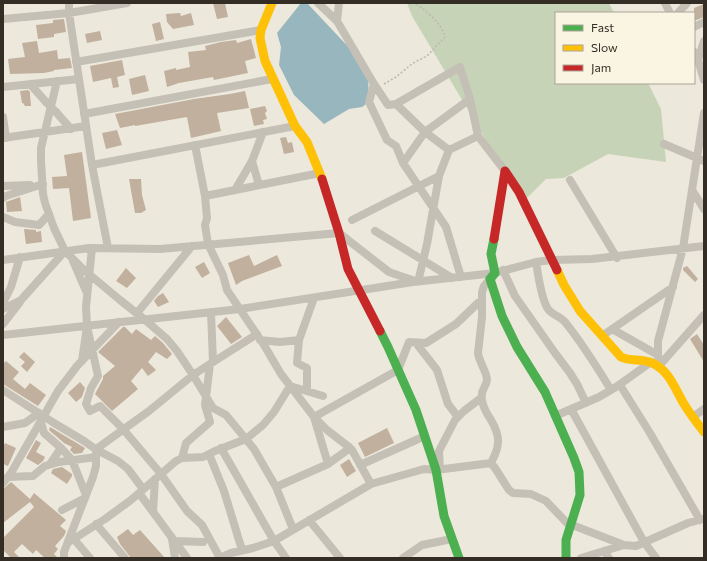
<svg xmlns="http://www.w3.org/2000/svg" width="707" height="561" viewBox="0 0 707 561" font-family="Commissioner,sans-serif">
<rect width="100%" height="100%" fill="#ece8dc"/>
<path fill="#c7d3b6" d="M407 3H609L614 13H556V83H648L661 109 666 162 608 154 564 178 546 179 523 202 412 16Z"/>
<path fill="#98b6bd" d="M301 3H307L356 55 368 75 369 102 362 107 349 109 324 124 294 95 279 65 281 47 277 33Z"/>
<path fill="#c1b09d" d="M213 3H225L228 17 217 19Z
M704 4V17L694 21V8Z
M180 13 181 16 191 13 194 25 173 29 167 22 166 14Z
M64 19 66 32 54 34V37L38 39 36 25 53 23V20Z
M160 22 164 39 156 41 152 24Z
M100 31 102 40 87 43 85 34Z
M251 39 256 58 245 61 248 73 214 80 213 77 179 83 167 87 164 71 176 68V70L190 67 188 52 206 50 205 46 221 42 236 40 237 43Z
M37 41 39 53 57 50 58 59 70 58 72 68 54 70V71L44 73 10 74 8 59 25 57 22 43Z
M122 60 125 75 117 77 119 87 113 88 111 78 93 82 90 66Z
M145 75 149 91 132 95 129 79Z
M28 90 30 92V95L31 106H25L23 103H22L20 91Z
M245 91 249 108 217 113 221 131 191 138 187 117 135 126V125L120 128 115 114 194 99 230 94Z
M265 106 267 111 265 113 267 119 263 120 264 124 254 126 250 109Z
M117 130 122 145 106 149 102 133Z
M286 137 288 143 292 142 294 152 284 154 280 138Z
M82 152 91 218 73 221 69 188 53 189 52 177 67 176 64 155Z
M129 179H141L142 195 146 210 141 213H135Z
M20 197 22 211 7 212 6 202Z
M24 229 36 230V232L41 231 42 242 26 244Z
M249 255 254 266 277 255 282 266 242 281 236 285 228 263Z
M204 262 210 273 202 278 195 267Z
M687 266 698 279 695 282 683 270V268Z
M126 268 136 278 127 288 116 281Z
M163 293 169 302 158 307 154 301 158 296Z
M226 317 242 337 231 344 217 326Z
M123 327H125L132 334 136 329 151 340 155 336 163 343 172 354 167 359 156 352 148 362 156 370 148 376 142 368 131 381 138 389 112 411 95 394 103 379V376L115 366 98 352Z
M697 334 704 345V362L690 339Z
M24 352 35 362 27 372 21 366 25 362 19 357Z
M6 361 19 372 13 379 25 389 30 383 46 395 38 406 3 384V364Z
M80 382 85 388 82 397 76 402 68 393Z
M50 427 85 448 82 453 74 454 70 450 72 447 64 443 49 430Z
M387 428 394 443 365 457 358 443Z
M36 440 41 443 36 452 45 457 43 461 38 465 26 458Z
M5 443 16 448 8 466 3 464V447Z
M349 459 356 471 347 477 340 465Z
M62 467 72 474V476L67 484 51 473 53 469Z
M11 482 30 499 34 493 66 520 60 526 66 531 64 536 55 546 58 549 54 554 58 558H45L36 550 33 554 22 544 14 552 20 558H11L3 550V538L34 507 30 502 3 523V489Z
M128 529 133 535 140 530 165 558H131L120 544 117 537Z"/>
<g fill="none" stroke-linecap="round" stroke-linejoin="round">
<path stroke="#bdb8ae" stroke-width="1.5" stroke-dasharray="2 2" stroke-linecap="butt" d="M384 84 396 77 413 63 427 56 445 37C442 23 426 11 415 3"/>
<path stroke="#c4c0b6" stroke-width="8" d="M69 3V13L92 165 108 248
M318 3 337 21 374 84
M665 3 670 13
M678 13 687 3
M3 19 69 13 127 3
M337 21 339 3
M694 27 704 22
M694 52 698 60 704 41
M698 60 704 80
M76 62 261 30
M57 81 41 148V161L43 194 45 203 54 228 65 251 84 270 120 300 144 319 167 339 177 351 193 375 213 408 226 415 254 449 276 487 293 529
M30 84 46 102
M3 87 79 79
M396 104 425 132 449 150
M56 112 71 129
M84 114 272 79
M3 117 6 138
M3 138 86 126
M664 144 704 161
M195 145 205 196 207 218 205 225 208 244 223 275 227 290 264 345 281 374 314 417 327 430 349 447 352 450 371 484
M403 163 396 146 387 140 369 102 374 84 388 105 396 104 460 67 470 99 478 136 505 171
M92 165 295 126
M570 180 617 258
M259 185 252 161 263 132
M3 186 30 185
M235 190 252 161
M692 190 704 209
M205 196 320 173
M3 198 6 196 43 184
M3 217 15 222 39 225 49 214
M352 220 439 176
M375 231 452 278
M92 248 86 307 87 326 98 376 91 388 86 404 90 411 100 406 123 429 161 474 187 511 202 525 220 558
M3 260 89 248 160 249 339 233 389 272 418 282 427 244 439 176 449 150 478 136
M73 261 86 291
M536 262C538 274 541 299 548 309 552 315 560 316 565 322 582 343 597 367 611 390
M503 270 515 296 555 353 570 373 577 384 586 403
M461 277 446 227 403 163 425 132 470 99
M490 279 484 286 482 292V317L478 353C479 362 487 372 487 380 486 388 480 389 482 400 483 408 487 414 491 420 501 437 500 446 491 463
M3 303 11 287 20 257
M3 309 21 300 65 251
M211 312 213 362
M137 313 192 246
M3 324 20 302
M612 329 658 355
M3 335 240 309 413 282 495 273 536 262 552 260 592 259 704 246
M602 336 673 287
M260 340 280 342 299 340 314 298
M299 340 297 363 307 368V391
M416 343 437 370 448 404 458 417
M82 361 86 333
M658 367V341L683 248 704 113
M658 367 704 315
M620 385 650 433 700 520
M3 390 54 423 84 441 97 450 118 461 128 469 143 489
M571 409 644 542 656 558
M555 416 599 397 616 387 651 362
M693 417 704 409
M41 422 44 433 61 448 72 460 86 495
M3 427 25 423 39 413
M221 448 274 541 286 558
M209 454 224 491 242 550
M182 458 186 443 210 422 205 405 210 364
M50 464 61 448
M328 464 314 417 398 370 409 342 426 343 456 324 478 303
M360 465 425 436
M440 469 439 451 455 420 464 411 481 398
M8 477 33 476 45 466 59 462 96 457
M3 483 11 473 58 391 77 366 119 322
M276 487 328 464 350 448
M139 493 187 558
M62 510 85 498
M153 512 155 479
M309 520 340 558
M96 524 125 558
M73 538 90 558
M172 539 175 558
M175 541 203 542
M69 542 105 519 131 500 176 461 182 458 203 457 215 451 246 439 263 425 274 412 290 386 323 396
M604 551 609 558
M64 558V552L93 477 96 466V453L99 447 149 411 193 375 210 364 257 334
M220 558 231 553 253 548 274 541 371 484 424 469 436 470 491 463 495 468 509 490 513 493 531 494 546 501 567 523 624 545
M403 558 422 545 452 539
M581 558 624 545 636 546 688 523 703 519"/>
<path stroke="#4caf50" stroke-width="9" d="M494 239 491 254 495 273 490 279 502 316 517 347 545 392 574 458 579 472 580 495 566 540V558
M380 331 388 347 416 410 436 470 444 516 459 558"/>
<path stroke="#ffc107" stroke-width="9" d="M272 3 261 30 260 38 265 61 295 126 307 142 322 179
M557 270 564 285 580 311 621 357C631 362 642 358 652 363 669 370 675 389 684 404 690 414 697 423 704 432"/>
<path stroke="#c62828" stroke-width="9" d="M322 179 339 233 348 269 380 331
M494 239 505 171 519 192 557 270"/>
<path stroke="#c4c0b6" stroke-width="8" d="M46 102 56 112"/>
</g>
<rect width="707" height="561" fill="none" stroke="#342d25" stroke-width="8"/>
<rect x="555" y="12" width="140" height="72" fill="#faf4e2" stroke="#aba496"/>
<rect x="563" y="25" width="20" height="6" fill="#4caf50" stroke="#aba496"/>
<text x="591" y="32" font-size="12" fill="#342d25">Fast</text>
<rect x="563" y="45" width="20" height="6" fill="#ffc107" stroke="#aba496"/>
<text x="591" y="52" font-size="12" fill="#342d25">Slow</text>
<rect x="563" y="65" width="20" height="6" fill="#c62828" stroke="#aba496"/>
<text x="591" y="72" font-size="12" fill="#342d25">Jam</text>
</svg>
